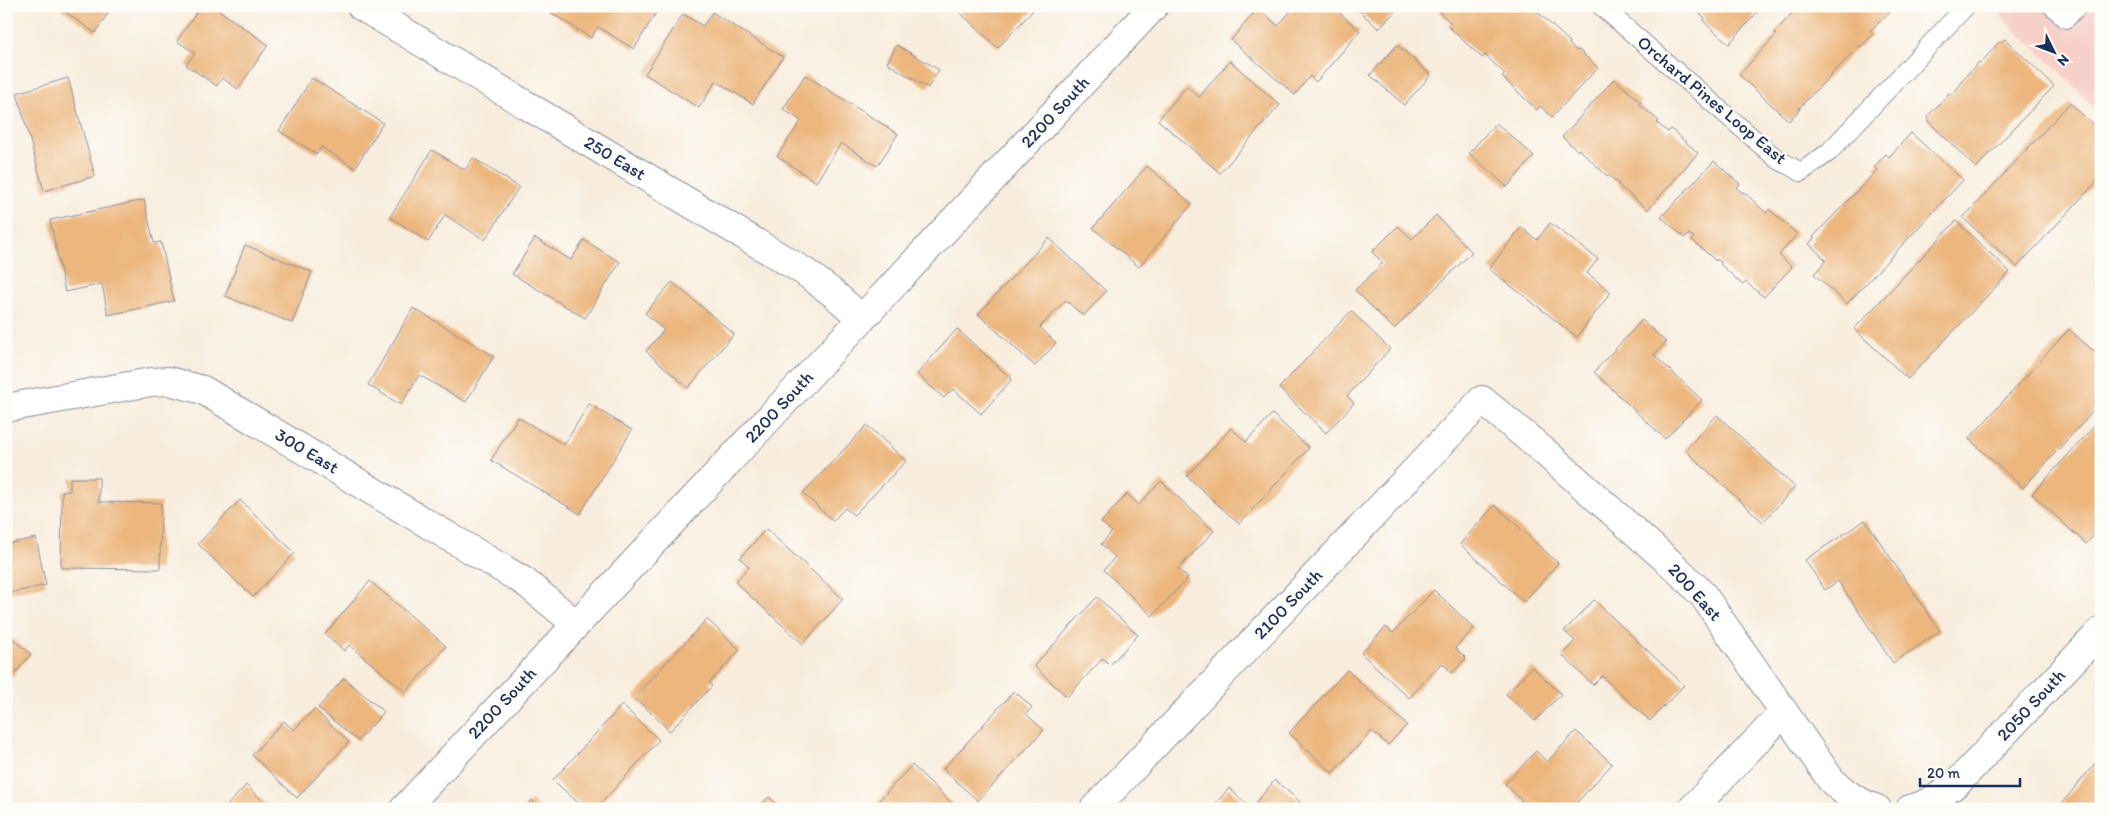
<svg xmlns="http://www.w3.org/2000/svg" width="2107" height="815" viewBox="0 0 2107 815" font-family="Itim,sans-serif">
<rect width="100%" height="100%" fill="#fdfcf7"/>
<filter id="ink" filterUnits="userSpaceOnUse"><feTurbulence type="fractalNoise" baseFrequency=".02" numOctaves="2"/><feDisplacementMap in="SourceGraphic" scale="10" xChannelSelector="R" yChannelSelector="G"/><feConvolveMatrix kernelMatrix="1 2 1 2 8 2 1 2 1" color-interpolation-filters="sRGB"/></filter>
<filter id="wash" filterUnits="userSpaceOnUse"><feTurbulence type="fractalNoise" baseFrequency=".0096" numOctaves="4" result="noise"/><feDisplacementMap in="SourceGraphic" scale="20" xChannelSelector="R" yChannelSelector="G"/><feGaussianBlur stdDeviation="1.12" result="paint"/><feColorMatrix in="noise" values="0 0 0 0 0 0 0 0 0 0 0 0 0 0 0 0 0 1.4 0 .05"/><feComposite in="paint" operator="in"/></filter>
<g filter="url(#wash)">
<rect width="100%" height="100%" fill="#f8eddd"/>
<path fill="#f7d1c9" d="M1996 6H2101V116L2074 86 2002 17Z"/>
<g id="blocks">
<path fill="#ecb67d" d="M57 6H113L95 33Z
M201 6H213L268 45 238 89 222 78 217 86 186 65 195 53 177 41Z
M540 6H650L657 11 634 49 598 27 591 38Z
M953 6H1037L998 48Z
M1295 6H1332L1360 31 1316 82 1310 76 1295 95 1231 40 1258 8 1278 26Z
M1354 6H1400L1379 29Z
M1444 6H1531L1570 42 1569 44 1577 51 1579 50 1598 68 1552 117 1540 106 1537 110 1502 77 1505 74 1485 55 1482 58 1448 26 1451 23 1439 12Z
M1686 6H1763L1729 44 1703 21 1705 18 1696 10 1693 12Z
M1796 6H1896L1870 31 1873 34 1861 47 1859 46 1799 108 1800 109 1789 121 1739 75 1776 35 1774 33 1793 12 1792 10Z
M712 12 783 57 753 104 716 81 699 108 645 74 683 14 703 26Z
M2005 39 2054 86 1976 168 1927 120 1929 118 1928 116 1949 93 1951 95 1961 84 1960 82 1979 62 1981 63 1999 42 2000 43Z
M897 45 939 70 928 88 887 63Z
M1397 45 1431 75 1404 105 1370 75Z
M1230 61 1280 105 1220 173 1158 120 1187 86 1199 97Z
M805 75 898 134 877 166 841 143 816 182 777 156 801 121 783 109Z
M68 78 95 176 44 191 17 93Z
M312 78 383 123 355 168 321 147 317 154 279 131Z
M1614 79 1641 102 1639 104 1659 121 1657 123 1668 132 1671 129 1698 153 1648 210 1618 185 1619 184 1608 175 1607 176 1579 149 1578 151 1562 137Z
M2070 103 2101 132V177L2017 267 1963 218Z
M1496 123 1534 156 1507 187 1469 153Z
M1911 133 1963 180 1847 304 1814 274 1826 260 1809 244 1814 238 1813 237 1877 170 1874 167 1886 154 1889 157Z
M432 150 465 170 473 158 519 187 485 240 445 215 428 242 390 217Z
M1714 161 1740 184 1736 188 1743 193 1744 192 1766 213 1769 209 1797 234 1779 255 1792 267 1764 297 1746 282 1743 285 1720 264 1721 262 1717 259 1716 261 1692 240 1694 238 1689 234 1685 238 1661 217Z
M1147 166 1192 204 1139 267 1093 228Z
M144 200 154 243 161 242 174 301 108 315 102 284 65 292 50 220Z
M1436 215 1472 252 1394 329 1355 290 1383 263 1372 252 1398 226 1412 239Z
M1956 221 2010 272 1908 379 1854 329Z
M1550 223 1598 259 1587 273 1611 292 1577 337 1489 269 1521 227 1537 240Z
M535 238 571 260 584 240 620 262 585 318 512 274Z
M1049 238 1106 291 1083 316 1066 300 1040 327 1056 343 1035 366 978 314Z
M245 245 312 272 292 323 225 296Z
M672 282 734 334 688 388 646 351 664 330 645 313Z
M413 308 494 356 466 402 419 375 401 405 368 385Z
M1351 311 1390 349 1347 396 1354 403 1326 433 1279 388Z
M1642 320 1666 342 1654 355 1702 400 1665 439 1594 372Z
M957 329 1012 379 981 414 953 389 944 398 917 374Z
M2069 329 2101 358V403L2023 488 1969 439Z
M589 404 632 430 580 514 491 460 518 417 564 445Z
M1272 414 1309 448 1239 524 1187 476 1231 428 1246 442Z
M1717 415 1795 487 1763 522 1685 450Z
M2101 419V528L2086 544 2032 494Z
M867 425 906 461 854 515 845 508 833 521 803 493Z
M70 478H99V502L161 503 160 569 61 568 62 491H70Z
M1161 481 1214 531 1178 569 1188 578 1152 616 1104 570 1115 557 1101 544 1112 532 1101 522 1127 494 1139 505Z
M240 500 295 553 253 597 198 544Z
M1495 505 1558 563 1524 602 1460 544Z
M1865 520 1940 631 1893 663 1838 581 1825 590 1805 560Z
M766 529 843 599 803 644 735 582 749 567 740 558Z
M36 538 46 585 6 594V544Z
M370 581 446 646 406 692 349 645 344 651 325 634Z
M1434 590 1474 628 1455 648 1466 658 1452 673 1442 663 1409 698 1361 653 1386 627 1393 633Z
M1097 597 1138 635 1110 665 1103 658 1067 697 1034 666Z
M1594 600 1684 685 1650 721 1602 676 1593 685 1562 655 1575 641 1564 631Z
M707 619 740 650 709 683 712 686 670 731 634 697Z
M6 633 31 654 6 684Z
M1532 667 1561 694 1535 721 1506 694Z
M1347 670 1407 725 1388 745 1372 731 1332 773 1289 733Z
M344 678 384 712 358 741 318 708Z
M1014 691 1032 707 1026 714 1044 730 978 801 943 769Z
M622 705 659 740 596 809H585L553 780Z
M314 709 349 742 297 798 252 755 284 721 294 730Z
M1576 731 1612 764 1571 809H1531L1505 784 1536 751 1547 762Z
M2097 761 2101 764V809H2057Z
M912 765 958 809H871Z
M1275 780 1308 809H1211L1229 788 1251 808Z
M246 785 271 809H224Z
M769 797 781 809H757Z
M532 800 541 809H523Z"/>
</g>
</g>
<g filter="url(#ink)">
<use href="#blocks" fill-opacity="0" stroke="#8a8e9e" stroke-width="1"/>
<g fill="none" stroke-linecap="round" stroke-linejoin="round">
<defs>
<path id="lane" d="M1601 6 1777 159 1801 172 1829 152 1966 6
M2052 6 2066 19 2078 6"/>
<path id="street" d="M361 6 805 272 834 294 862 319
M6 408 151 382 169 381 203 390 525 582 576 624
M404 809 1154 6
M1094 809 1482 400 1545 452 1677 569 1703 595 1831 780C1845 793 1858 803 1877 809
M1692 809 1784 712
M1910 809C1930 804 1944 793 1960 780L2101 631"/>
</defs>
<use href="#lane" stroke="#8a8e9e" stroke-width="20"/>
<use href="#street" stroke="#8a8e9e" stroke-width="30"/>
<use href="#lane" stroke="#fff" stroke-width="18"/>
<use href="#street" stroke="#fff" stroke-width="28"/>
</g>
</g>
<g text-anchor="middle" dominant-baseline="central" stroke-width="5" stroke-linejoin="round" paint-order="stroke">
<g font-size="18" fill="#1b2f5e" stroke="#fdfcf7">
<text transform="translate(1712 100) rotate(40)">Orchard Pines Loop East</text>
<text transform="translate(1055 112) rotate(-47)">2200 South</text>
<text transform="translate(615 158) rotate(31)">250 East</text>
<text transform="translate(779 407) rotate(-47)">2200 South</text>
<text transform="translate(307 451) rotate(31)">300 East</text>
<text transform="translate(1695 592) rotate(48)">200 East</text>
<text transform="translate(1288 604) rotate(-46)">2100 South</text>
<text transform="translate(502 703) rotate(-47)">2200 South</text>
<text transform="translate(2031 705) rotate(-47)">2050 South</text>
</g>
</g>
<rect width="2107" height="815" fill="none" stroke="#fdfcf7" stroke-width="25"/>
<g transform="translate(2054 52) rotate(132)" stroke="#fdfcf7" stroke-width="4" paint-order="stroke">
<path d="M0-4L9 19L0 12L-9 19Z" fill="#1b2f5e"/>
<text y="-8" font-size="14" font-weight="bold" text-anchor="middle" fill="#1b2f5e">N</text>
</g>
<path d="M1920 778v8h100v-8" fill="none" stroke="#1b2f5e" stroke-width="2.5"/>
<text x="1927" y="778" font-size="15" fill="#1b2f5e" stroke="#fdfcf7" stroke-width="4" paint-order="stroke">20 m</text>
</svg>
